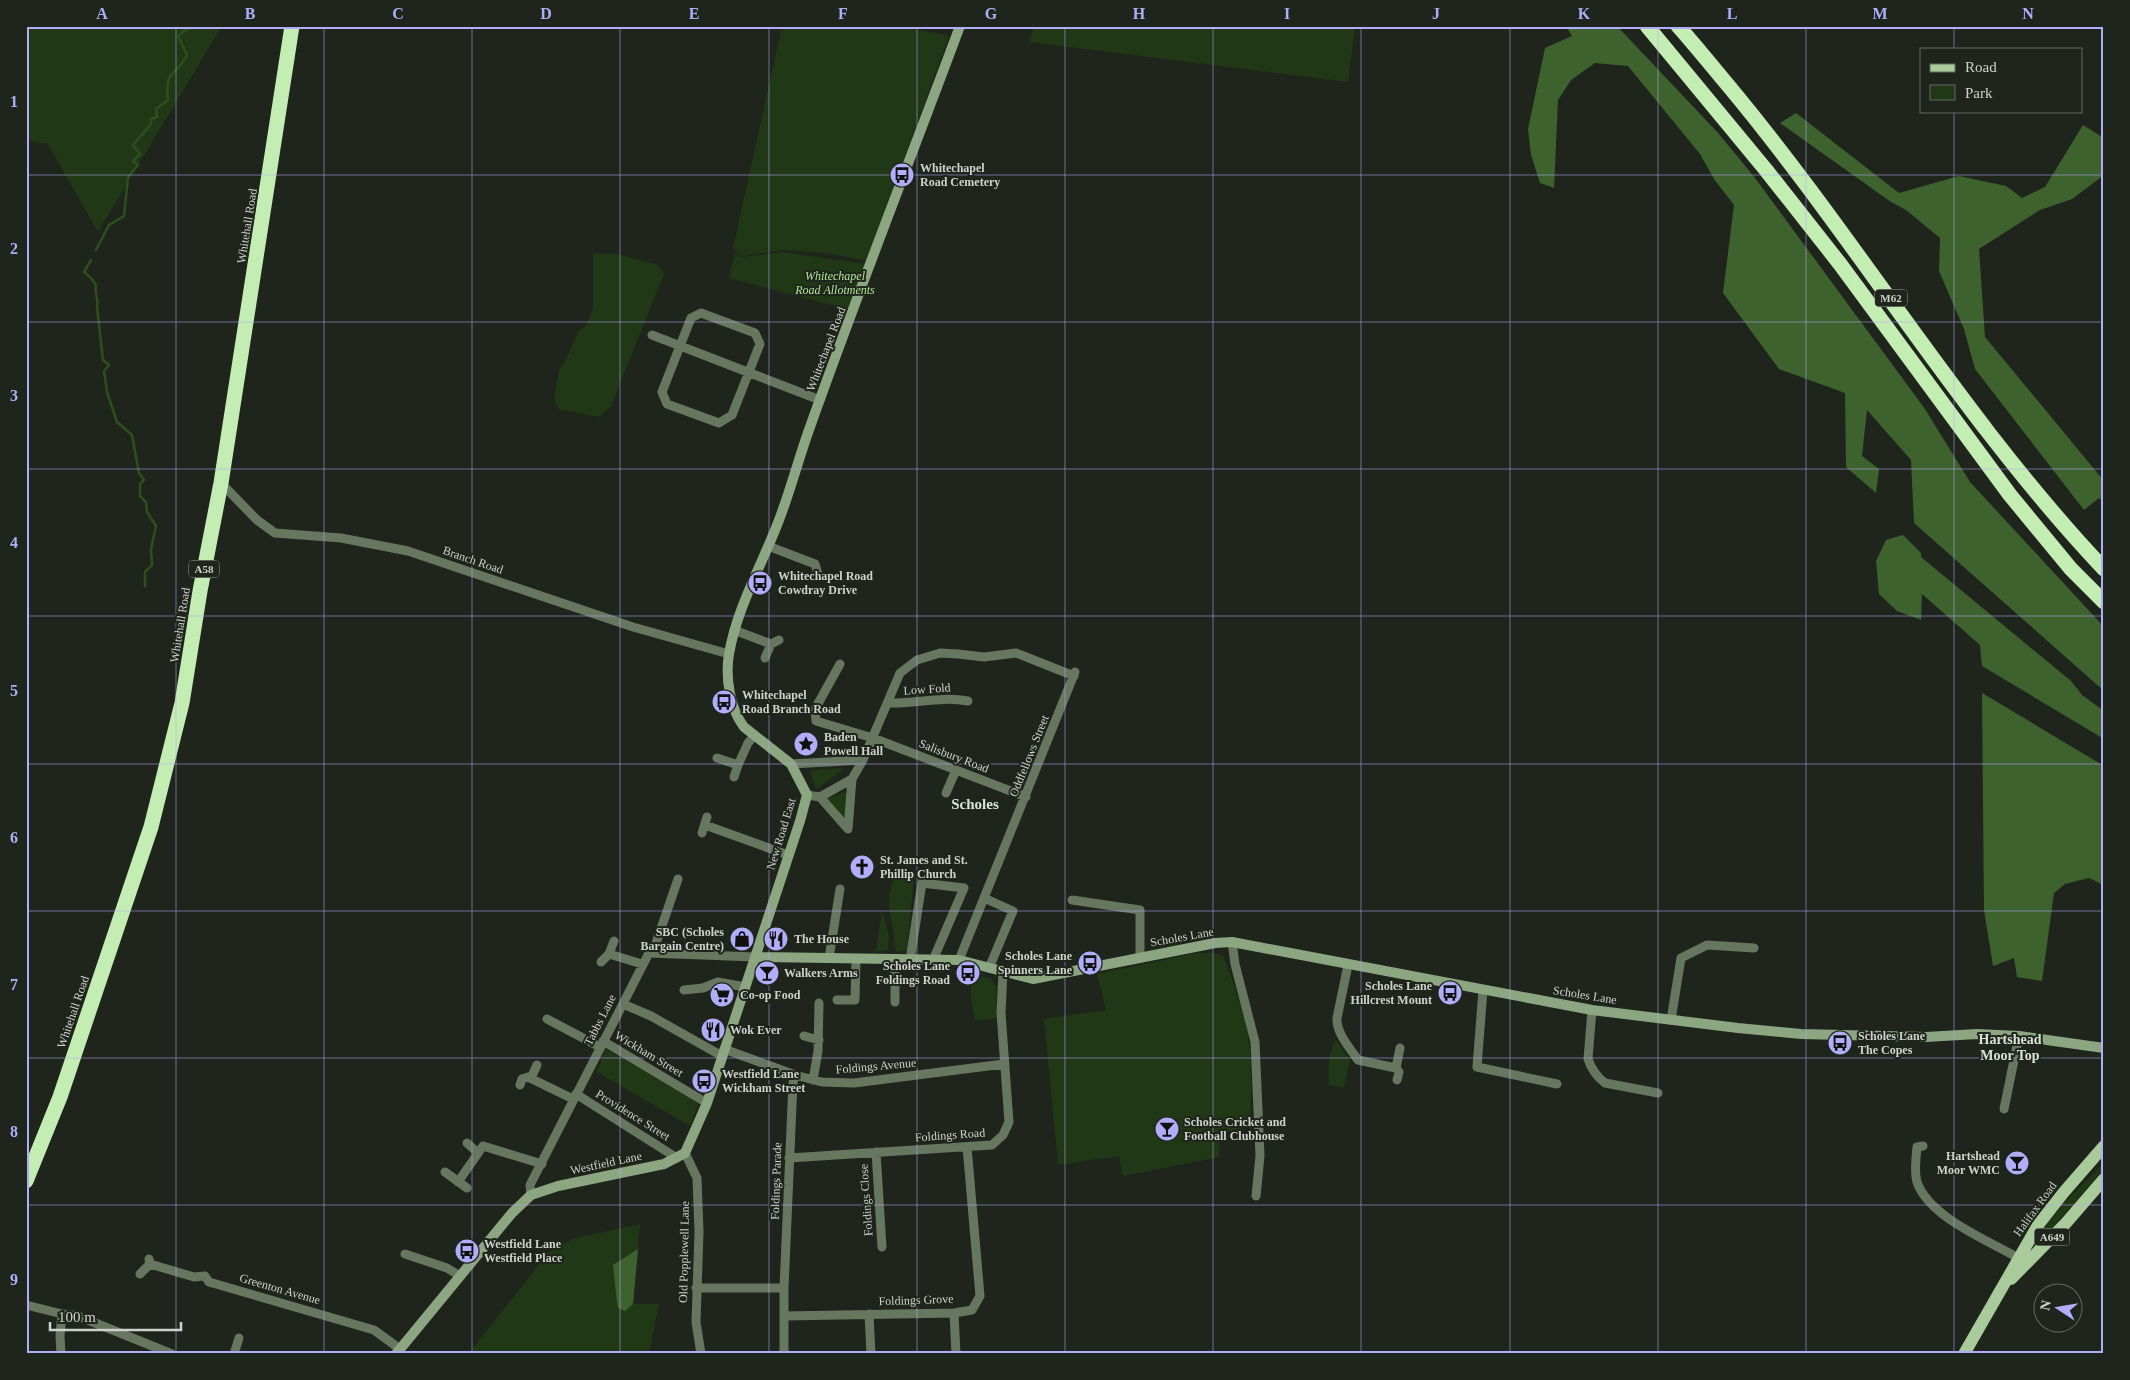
<svg xmlns="http://www.w3.org/2000/svg" width="2130" height="1380" viewBox="0 0 2130 1380" font-family="'Times New Roman',serif">
<rect width="100%" height="100%" fill="#1f251c"/>
<path fill="#203815" d="M26 26H222L98 232 48 144 26 140Z
M782 26H897L949 36 867 261 825 253 783 250 741 256 733 248Z
M1034 26H1355L1348 82 1029 42Z
M735 252 741 257 783 252 866 264 851 310 729 278Z
M593 253 617 254 658 265 664 274 611 406 599 417 559 409 554 399 559 370 566 360 578 332 587 324 593 308Z
M841 768 842 770 818 788 815 787 810 772 813 770Z
M849 791 845 816 842 817 825 799Z
M895 875 914 876 907 950 897 952C893 946 895 944 894 937 890 912 885 901 895 875Z
M882 910 889 936 888 949 886 951H876Z
M1196 953H1213L1224 957C1234 985 1245 1013 1249 1042 1252 1070 1251 1099 1250 1127L1220 1133 1219 1157 1123 1176 1119 1156 1058 1165 1044 1019 1106 1010 1097 974Z
M971 975 990 978 996 986 997 1018 975 1021 971 998Z
M1336 1040 1350 1060 1344 1088 1329 1085C1328 1069 1328 1054 1336 1040Z
M605 1049 699 1102 690 1126 597 1072Z
M2104 1163V1169L2034 1249H2030L2031 1243 2067 1200Z
M640 1224 633 1304H659L649 1354H468L549 1252 572 1239Z"/>
<path fill="#3e622e" d="M1566 26H1617L1719 134 1755 178 1925 409 1970 482 2104 627V691L1914 523 1911 460 1867 410 1862 456 1879 469 1876 493 1846 467 1845 393 1779 369 1723 293 1734 205 1714 179 1700 154 1628 66 1595 63 1571 80 1558 100 1554 188 1540 183 1531 155 1528 129 1545 48 1572 36Z
M1796 113 1899 193 1959 176 2006 186 2022 198 2045 187 2083 125 2104 138V175L2072 199 2040 210 1979 249 1985 337 2104 481V503L2099 498 2084 510 1975 369 1964 329 1939 271 1940 238 1906 210 1891 202 1780 123Z
M1903 535 1921 553V557L2071 681 2082 695 2104 711V739L1982 666 1980 645 1922 594 1921 620 1897 611 1879 594 1876 561 1886 540Z
M1982 693 2104 766V885L2089 878 2065 884 2054 893 2042 981 2017 977 2014 958 1993 966 1984 910Z
M638 1249 633 1304 625 1311 618 1308 617 1303 613 1265Z"/>
<g fill="none" stroke-linecap="round" stroke-linejoin="round">
<path stroke="#2d4f1c" stroke-width="2.5" d="M96 250 109 225 124 216 128 177 138 165 133 161 140 154 133 145 151 124V119L157 117 156 109 168 100C165 68 174 79 187 55L178 36 184 31 196 26
M91 260 84 272 91 278 96 285C94 294 99 299 97 307L103 360 109 365 104 371 107 392 117 422 132 435 139 473 144 480 140 484V496L146 502 147 512 156 526 151 549 152 565 145 572V586"/>
<path stroke="#66765f" stroke-width="9" d="M701 313 755 333 760 344 732 415 719 423 667 404 662 392 691 318Z
M652 335 820 400
M221 483 257 520 275 533 341 538 408 551 633 627 729 654
M768 546 815 564 818 574
M734 630 771 644
M765 658 771 644 779 640
M840 664 815 709 816 721 873 738 1026 797
M888 703C915 704 941 696 968 701
M717 758 738 765 748 743 755 735
M791 764 863 760
M734 777 738 765
M946 793 956 770
M807 795 820 797 852 779
M820 797 848 829
M705 825 788 855
M848 829 852 779 863 760 900 673 917 660 940 653 958 654 984 657 1016 653 1074 676
M702 833 707 817
M984 898 1013 911 989 968
M1072 900 1140 910V957
M1232 942 1235 964 1255 1042 1260 1156 1256 1196
M653 952 678 879
M609 954 642 964
M829 958 840 889
M895 959V1002
M910 960 922 883 964 888 933 960
M959 960 1075 672
M601 962 609 954 614 941
M1348 965 1337 1018C1336 1033 1350 1048 1358 1060L1396 1068 1400 1048
M684 990 703 988 718 982 745 987
M1483 990 1477 1067 1557 1084
M837 1000H855L856 959
M623 1004 651 1016 722 1056
M1592 1010 1588 1059C1591 1068 1597 1077 1605 1083L1658 1093
M547 1019 600 1047
M1671 1020 1681 958 1707 945 1754 948
M804 1036 819 1040
M603 1041 707 1103
M724 1049 795 1075 822 1082 854 1083 1004 1064
M1396 1068 1399 1072 1397 1080
M531 1078 537 1065
M813 1080 818 1051 819 1003
M520 1085 522 1079 528 1077 573 1099
M576 1094 677 1158
M2004 1109 2019 1036
M467 1143 478 1153
M1923 1146 1917 1147C1916 1158 1914 1171 1917 1182 1929 1218 1992 1242 2022 1260
M876 1152 882 1247
M685 1153 697 1178 699 1232 696 1322 701 1354
M789 1158 992 1145 1003 1135 1009 1122 1001 1013 1003 971
M445 1172 467 1188
M458 1182 483 1146 542 1164
M531 1195 530 1185 649 953 755 957
M405 1254 447 1268 460 1276
M150 1264 194 1277 205 1276 209 1282 374 1330 400 1349
M140 1274 150 1264 149 1259
M696 1288H784
M26 1305 62 1314 78 1316 172 1354
M954 1313 956 1354
M869 1314 871 1354
M784 1316 954 1313 972 1310 980 1296 967 1147
M61 1354 60 1336 62 1314
M234 1354 239 1338
M784 1354V1288L793 1083 795 1075"/>
<path stroke="#8ca681" stroke-width="10" d="M755 957 959 960 1033 979 1215 943 1232 942 1592 1010 1738 1028 1801 1034 1926 1037 1977 1034 2019 1036 2104 1048
M396 1354 512 1213 531 1195 558 1186 664 1164 685 1153 707 1103 800 821 807 795 791 764 744 727C730 709 725 677 729 654 737 607 762 565 779 520 791 489 799 457 810 427 858 292 910 160 960 26"/>
<path stroke="#a9cb9b" stroke-width="12" d="M2011 1279 2066 1223 2104 1179
M1964 1354 2038 1225 2064 1192 2104 1146"/>
<path stroke="#c4edb3" stroke-width="15" d="M1647 26 1766 170 1840 264 2010 495 2071 569 2104 602
M1678 26C1695 45 1711 65 1727 84 1858 241 1963 420 2104 569
M26 1181 60 1097 151 827 182 703 200 591 221 483 292 26"/>
</g>
<path fill="none" stroke="#b2adf9" stroke-width="1" stroke-opacity="0.55" d="M176 26V1354M324 26V1354M472 26V1354M620 26V1354M769 26V1354M917 26V1354M1065 26V1354M1213 26V1354M1361 26V1354M1510 26V1354M1658 26V1354M1806 26V1354M1954 26V49M1954 111V1354M26 175H2104M26 322H2104M26 469H2104M26 616H2104M26 764H2104M26 911H2104M26 1058H2104M26 1205H2104"/>
<defs>
<symbol id="bus-disc" viewBox="-11 -11 22 22"><circle r="9.5" fill="#b2adf9" stroke="#1f251c"/><path d="M-5-6H5V4H4V6H2V4H-2V6H-4V4H-5ZM-3.5-4V0h7V-4ZM-3.5 1.2v1.5H-2V1.2ZM2 1.2v1.5H3.5V1.2Z" fill="#111"/></symbol>
<symbol id="sight-disc" viewBox="-11 -11 22 22"><circle r="9.5" fill="#b2adf9" stroke="#1f251c"/><path d="M0-6L1.8-2.2L6-1.7L2.9 1.2L3.7 5.4L0 3.3L-3.7 5.4L-2.9 1.2L-6-1.7L-1.8-2.2Z" fill="#111"/></symbol>
<symbol id="church-disc" viewBox="-11 -11 22 22"><circle r="9.5" fill="#b2adf9" stroke="#1f251c"/><path d="M-1.2-6h2.4v3.5h3.3v2.4h-3.3V6h-2.4V-.1h-3.3v-2.4h3.3Z" fill="#111"/></symbol>
<symbol id="shop-disc" viewBox="-11 -11 22 22"><circle r="9.5" fill="#b2adf9" stroke="#1f251c"/><path d="M-5-2.5h2.3a2.7 3.5 0 0 1 5.4 0H5L5.5 6h-11ZM-1.5-2.5h3a1.5 2.3 0 0 0-3 0Z" fill="#111"/></symbol>
<symbol id="restaurant-disc" viewBox="-11 -11 22 22"><circle r="9.5" fill="#b2adf9" stroke="#1f251c"/><path d="M-5-6h1v4h1v-4h1v4h1v-4h1v5L-1.5 .5V6h-2V.5L-5-1ZM5-6V6H3V1.5H1.5Q1.5-4 5-6Z" fill="#111"/></symbol>
<symbol id="bar-disc" viewBox="-11 -11 22 22"><circle r="9.5" fill="#b2adf9" stroke="#1f251c"/><path d="M-6-5H6L.8 .8V4.5H3.5V6h-7V4.5H-.8V.8Z" fill="#111"/></symbol>
<symbol id="supermarket-disc" viewBox="-11 -11 22 22"><circle r="9.5" fill="#b2adf9" stroke="#1f251c"/><path d="M-6-5.5h2.5l.6 2H6L4.5 2H-2.5L-4.4-4H-6ZM-1.5 3.2a1.3 1.3 0 1 0 .1 0ZM3 3.2a1.3 1.3 0 1 0 .1 0Z" fill="#111"/></symbol>
</defs>
<g fill-rule="evenodd">
<use href="#bus-disc" x="888" y="161" width="28" height="28"/>
<use href="#bus-disc" x="746" y="569" width="28" height="28"/>
<use href="#bus-disc" x="710" y="688" width="28" height="28"/>
<use href="#sight-disc" x="792" y="730" width="28" height="28"/>
<use href="#church-disc" x="848" y="853" width="28" height="28"/>
<use href="#shop-disc" x="728" y="925" width="28" height="28"/>
<use href="#restaurant-disc" x="762" y="925" width="28" height="28"/>
<use href="#bus-disc" x="1076" y="949" width="28" height="28"/>
<use href="#bar-disc" x="753" y="959" width="28" height="28"/>
<use href="#bus-disc" x="954" y="959" width="28" height="28"/>
<use href="#bus-disc" x="1436" y="979" width="28" height="28"/>
<use href="#supermarket-disc" x="708" y="981" width="28" height="28"/>
<use href="#restaurant-disc" x="699" y="1016" width="28" height="28"/>
<use href="#bus-disc" x="1826" y="1029" width="28" height="28"/>
<use href="#bus-disc" x="690" y="1067" width="28" height="28"/>
<use href="#bar-disc" x="1153" y="1115" width="28" height="28"/>
<use href="#bar-disc" x="2003" y="1149" width="28" height="28"/>
<use href="#bus-disc" x="453" y="1237" width="28" height="28"/>
</g>
<g text-anchor="middle" dominant-baseline="central" stroke-width="4" stroke-linejoin="round" paint-order="stroke">
<g fill="#1f251c" stroke="#9a9e98" stroke-width="1">
<rect x="1875" y="289.5" width="32" height="17" rx="4"/>
<rect x="189" y="560.5" width="30" height="17" rx="4"/>
<rect x="2034.5" y="1228.5" width="35" height="17" rx="4"/>
</g>
<g font-size="11" font-weight="bold" fill="#ced2cd">
<text x="1891" y="298">M62</text>
<text x="204" y="569">A58</text>
<text x="2052" y="1237">A649</text>
</g>
<g font-size="12" font-weight="bold" fill="#ced2cd" stroke="#1f251c" text-anchor="start">
<text x="920" y="168">Whitechapel<tspan x="920" dy="14">Road Cemetery</tspan></text>
<text x="778" y="576">Whitechapel Road<tspan x="778" dy="14">Cowdray Drive</tspan></text>
<text x="742" y="695">Whitechapel<tspan x="742" dy="14">Road Branch Road</tspan></text>
<text x="824" y="737">Baden<tspan x="824" dy="14">Powell Hall</tspan></text>
<text x="880" y="860">St. James and St.<tspan x="880" dy="14">Phillip Church</tspan></text>
<text x="724" y="932" text-anchor="end">SBC (Scholes<tspan x="724" dy="14">Bargain Centre)</tspan></text>
<text x="794" y="939">The House</text>
<text x="1072" y="956" text-anchor="end">Scholes Lane<tspan x="1072" dy="14">Spinners Lane</tspan></text>
<text x="950" y="966" text-anchor="end">Scholes Lane<tspan x="950" dy="14">Foldings Road</tspan></text>
<text x="784" y="973">Walkers Arms</text>
<text x="1432" y="986" text-anchor="end">Scholes Lane<tspan x="1432" dy="14">Hillcrest Mount</tspan></text>
<text x="740" y="995">Co-op Food</text>
<text x="730" y="1030">Wok Ever</text>
<text x="1858" y="1036">Scholes Lane<tspan x="1858" dy="14">The Copes</tspan></text>
<text x="722" y="1074">Westfield Lane<tspan x="722" dy="14">Wickham Street</tspan></text>
<text x="1184" y="1122">Scholes Cricket and<tspan x="1184" dy="14">Football Clubhouse</tspan></text>
<text x="2000" y="1156" text-anchor="end">Hartshead<tspan x="2000" dy="14">Moor WMC</tspan></text>
<text x="484" y="1244">Westfield Lane<tspan x="484" dy="14">Westfield Place</tspan></text>
</g>
<g font-size="12" fill="#ced2cd" stroke="#1f251c">
<text transform="translate(247 226) rotate(-81)">Whitehall Road</text>
<text transform="translate(826 349) rotate(-69)">Whitechapel Road</text>
<text transform="translate(473 560) rotate(19)">Branch Road</text>
<text transform="translate(180 625) rotate(-81)">Whitehall Road</text>
<text transform="translate(927 689) rotate(-4)">Low Fold</text>
<text transform="translate(954 756) rotate(21)">Salisbury Road</text>
<text transform="translate(1029 756) rotate(-68)">Oddfellows Street</text>
<text transform="translate(781 834) rotate(-73)">New Road East</text>
<text transform="translate(1182 937) rotate(-10)">Scholes Lane</text>
<text transform="translate(1585 995) rotate(9)">Scholes Lane</text>
<text transform="translate(73 1012) rotate(-71)">Whitehall Road</text>
<text transform="translate(600 1020) rotate(-63)">Tabbs Lane</text>
<text transform="translate(649 1054) rotate(31)">Wickham Street</text>
<text transform="translate(876 1066) rotate(-5)">Foldings Avenue</text>
<text transform="translate(633 1115) rotate(32)">Providence Street</text>
<text transform="translate(950 1135) rotate(-4)">Foldings Road</text>
<text transform="translate(606 1163) rotate(-12)">Westfield Lane</text>
<text transform="translate(776 1181) rotate(-88)">Foldings Parade</text>
<text transform="translate(866 1200) rotate(-94)">Foldings Close</text>
<text transform="translate(2035 1209) rotate(-54)">Halifax Road</text>
<text transform="translate(684 1252) rotate(-89)">Old Popplewell Lane</text>
<text transform="translate(280 1289) rotate(16)">Greenton Avenue</text>
<text transform="translate(916 1300) rotate(-2)">Foldings Grove</text>
</g>
<g font-size="12" font-style="italic" fill="#aee597" stroke="#1f251c">
<text x="835" y="276">Whitechapel<tspan x="835" dy="14">Road Allotments</tspan></text>
</g>
<g font-size="14" font-weight="bold" fill="#dae2d7" stroke="#1f251c">
<text x="2010" y="1039">Hartshead<tspan x="2010" dy="16">Moor Top</tspan></text>
</g>
<g font-size="15" font-weight="bold" fill="#dae2d7" stroke="#1f251c">
<text x="975" y="804">Scholes</text>
</g>
</g>
<rect width="2130" height="1380" fill="none" stroke="#1f251c" stroke-width="55"/>
<rect x="1920" y="48" width="162" height="65" fill="#1f251c" stroke="#656a63"/>
<rect x="1930" y="64" width="25" height="8" fill="#a9cb9b" stroke="#656a63"/>
<text x="1965" y="72" font-size="15" fill="#ced2cd">Road</text>
<rect x="1930" y="85" width="25" height="15" fill="#203815" stroke="#656a63"/>
<text x="1965" y="98" font-size="15" fill="#ced2cd">Park</text>
<g transform="translate(2058 1308) rotate(282)"><circle r="24" fill="#1f251c" stroke="#656a63"/>
<path d="M0-4L9 19L0 12L-9 19Z" fill="#b2adf9"/>
<text y="-8" font-size="14" font-weight="bold" text-anchor="middle" fill="#ced2cd">N</text>
</g>
<path d="M50 1322v8h131v-8" fill="none" stroke="#ced2cd" stroke-width="2.5"/>
<text x="58" y="1322" font-size="15" fill="#ced2cd" stroke="#1f251c" stroke-width="4" paint-order="stroke">100 m</text>
<rect x="28" y="28" width="2074" height="1324" fill="none" stroke="#b2adf9" stroke-width="2"/>
<g font-size="16" text-anchor="middle" font-weight="bold" fill="#b2adf9">
<text x="102" y="19">A</text>
<text x="250" y="19">B</text>
<text x="398" y="19">C</text>
<text x="546" y="19">D</text>
<text x="694" y="19">E</text>
<text x="843" y="19">F</text>
<text x="991" y="19">G</text>
<text x="1139" y="19">H</text>
<text x="1287" y="19">I</text>
<text x="1436" y="19">J</text>
<text x="1584" y="19">K</text>
<text x="1732" y="19">L</text>
<text x="1880" y="19">M</text>
<text x="2028" y="19">N</text>
<text x="14" y="107">1</text>
<text x="14" y="254">2</text>
<text x="14" y="401">3</text>
<text x="14" y="548">4</text>
<text x="14" y="696">5</text>
<text x="14" y="843">6</text>
<text x="14" y="990">7</text>
<text x="14" y="1137">8</text>
<text x="14" y="1285">9</text>
</g>
</svg>
